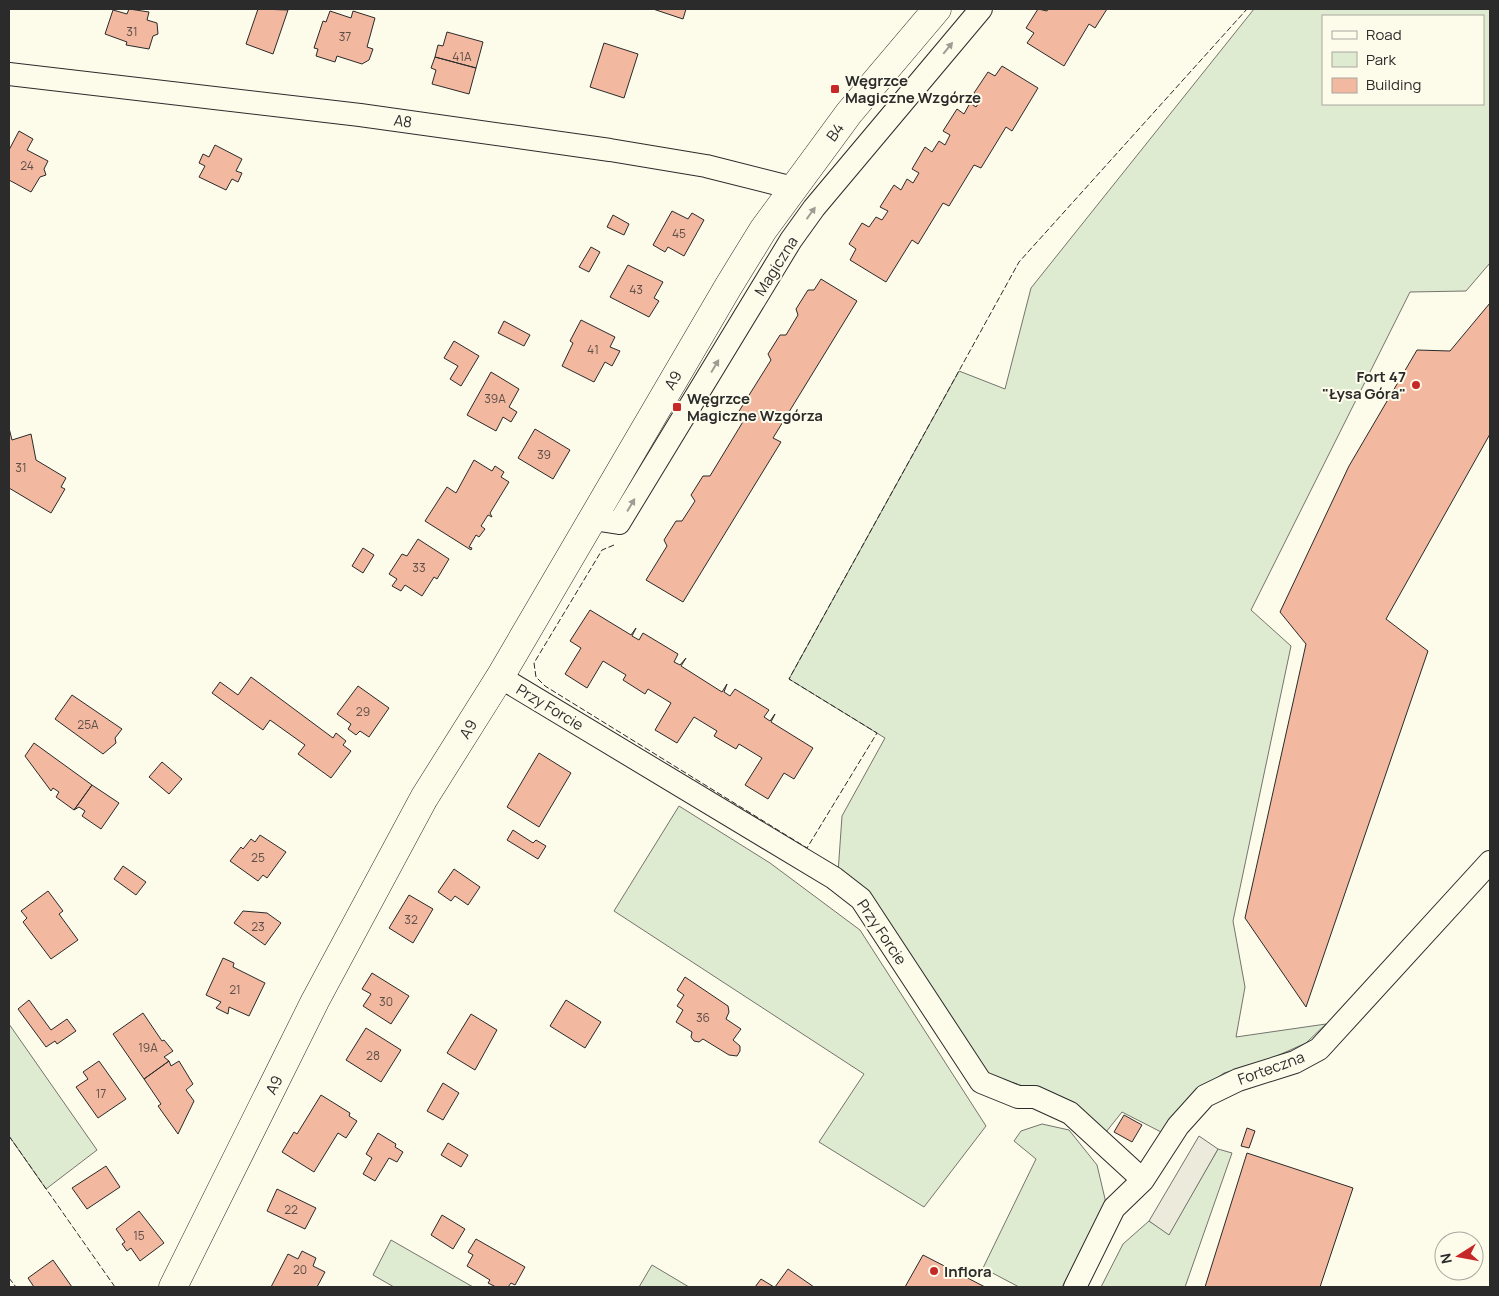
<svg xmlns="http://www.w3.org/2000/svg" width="1499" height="1296" viewBox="0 0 1499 1296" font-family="Manrope,sans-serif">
<rect width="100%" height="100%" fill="#fdfbea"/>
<path fill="#deebd1" stroke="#74746e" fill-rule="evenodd" d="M1254 9H1490V263L1466 291 1410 292 1251 610 1291 646 1233 921 1245 987 1236 1037 1326 1024 1306 1043 1270 1059 1224 1073 1190 1097 1165 1134 1122 1112 1106 1132 1074 1103 1014 1083 991 1079 838 873 842 816 885 738 789 679 959 371 1005 389 1031 288ZM1323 16H1483V104H1323Z
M679 806 770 863 860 930 986 1126 924 1207 819 1142 864 1074 614 911Z
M9 1024 97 1150 46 1189 9 1136Z
M1042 1124 1069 1130 1097 1165 1106 1203 1062 1287H1019L983 1268 1036 1159 1014 1141 1021 1131Z
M1218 1149 1232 1153 1185 1287H1101L1123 1244 1149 1221 1169 1234Z
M391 1240 473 1287H394L373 1275Z
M652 1265 689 1287H639Z"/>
<path fill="#eceadb" stroke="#74746e" d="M1199 1136 1218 1149 1169 1235 1149 1221Z"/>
<path fill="#f2b8a0" stroke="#2b2b2b" d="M129 9 149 12 147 20 157 23 158 34 153 36 149 49 126 45 127 42 105 34 113 10 127 14Z
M258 9 288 10 273 54 246 44Z
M653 9H686L683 19Z
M1038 9 1047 11 1048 9H1107L1095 28 1089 24 1064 66 1027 43 1034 33 1026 28Z
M330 11 351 18 353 11 375 18 367 47 373 49 369 60 362 64 337 56 335 62 316 56 318 49 314 48 323 21 326 22Z
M447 32 483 42 476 68 435 57 438 45 443 46Z
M604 43 638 54 624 98 590 87Z
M435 57 476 68 469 94 432 84 436 70 431 68Z
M1002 66 1038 88 1012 131 1006 127 981 168 974 165 949 206 943 203 918 244 912 240 886 282 850 260 856 249 849 244 862 223 869 227 876 217 882 220 888 211 880 207 894 185 901 190 907 179 913 183 919 173 912 169 925 147 932 152 939 141 945 145 950 135 943 131 957 109 964 114 970 103 976 107 982 98 974 93 988 72 995 76Z
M19 131 33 139 27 150 48 161 44 169 46 175 40 177 31 192 9 180V150Z
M215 145 242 159 236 171 242 173 238 182 232 179 226 190 199 177 205 166 199 163 203 154 209 157Z
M672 211 688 219 692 213 704 220 684 256 668 247 665 252 653 245Z
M613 215 629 224 624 235 607 227Z
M591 247 600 252 589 272 579 267Z
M628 265 663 282 654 298 659 301 649 317 610 297Z
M821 279 857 301 773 438 781 442 683 602 646 580 667 546 664 540 676 521H682L695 501 691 495 703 476H710L744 420 736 416 771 360 768 354 780 335H786L798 315 796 309 808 290H814Z
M1490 303V434L1386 619 1428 651 1306 1007 1245 918 1306 644 1280 612 1349 466 1417 350 1450 351Z
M581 320 615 337 610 347 620 351 612 366 605 362 594 382 562 366 573 343 570 341Z
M504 321 530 335 524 346 498 333Z
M454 341 479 356 461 386 450 379 458 366 444 358Z
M491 372 519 389 509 407 517 412 511 422 503 417 496 431 467 415Z
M9 428 12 440 31 434 36 460 66 478 61 487 65 489 51 513 9 488Z
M535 429 570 450 553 479 518 458Z
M474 460 492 471 495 466 504 472 501 477 509 482 490 513 492 517 488 515 481 526 485 529 479 537 476 535 469 547 472 548 471 550 425 521 447 487 456 493Z
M418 539 449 559 437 579 434 577 422 596 405 585 401 591 392 586 397 579 389 574 402 554 407 556Z
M363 548 374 555 363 573 352 566Z
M590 610 631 635 636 628 632 636 639 640 643 633 678 654 674 662 680 665 686 658 681 666 722 692 727 684 724 692 730 696 735 689 769 710 764 717 770 721 775 714 771 722 813 748 794 779 784 773 768 799 745 785 762 758 739 744 736 749 714 736 717 731 694 717 677 743 655 730 671 703 648 689 645 694 623 680 626 675 603 661 587 688 565 674 581 648 570 641Z
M251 677 333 738 336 733 346 741 343 745 351 751 331 778 298 754 305 745 270 720 263 730 212 693 220 682 238 695Z
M358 686 389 708 369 737 360 731 356 735 348 729 351 724 337 714Z
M72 695 122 729 115 738 116 743 103 754 55 719Z
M34 743 92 785 74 810 56 797 59 792 53 788 51 791 25 756Z
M539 753 571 773 539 827 507 807Z
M162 762 182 779 169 794 149 777Z
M92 785 119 803 101 829 82 816 85 811 79 807 74 810Z
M513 830 533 843 536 840 546 846 538 859 507 840Z
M260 835 286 852 267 878 263 875 258 881 230 861 241 847 243 849 251 839 255 842Z
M123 866 146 882 136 895 114 879Z
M454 869 480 887 468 905 455 896 451 901 438 892Z
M48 891 63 911 59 914 78 940 51 959 23 922 27 918 21 911Z
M409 895 433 909 413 943 389 928Z
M243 911 267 913 281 923 265 945 234 923Z
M223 958 234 963 233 967 265 983 249 1016 229 1007 228 1014 216 1008 221 1002 206 995Z
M372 973 409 996 391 1024 363 1006 371 994 362 989Z
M685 977 728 1006 729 1012 726 1019 741 1029 733 1040 740 1046V1051L737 1056 729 1055 703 1039 699 1042 694 1041 691 1037 692 1032 676 1022 683 1010 677 1006 684 995 677 990Z
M29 1000 51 1030 67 1019 76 1031 57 1044 55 1041 46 1047 18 1009Z
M566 1000 601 1022 585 1048 550 1026Z
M143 1013 162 1041 164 1040 173 1051 164 1057 169 1061 144 1079 113 1034Z
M471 1014 497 1030 475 1070 447 1053Z
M366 1028 401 1050 381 1082 346 1060Z
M99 1061 126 1099 98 1118 76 1087 88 1079 83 1072Z
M169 1061 171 1066 179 1061 193 1084 186 1090 194 1101 178 1134 158 1106 161 1104 144 1079Z
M443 1083 459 1093 443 1120 427 1111Z
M321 1095 350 1113 349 1116 357 1121 346 1138 338 1133 314 1172 282 1152 294 1132 297 1134Z
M1124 1115 1142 1125 1132 1142 1114 1132Z
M1247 1128 1255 1131 1249 1148 1241 1146Z
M378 1133 396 1144 395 1147 403 1152 397 1162 389 1158 375 1181 363 1174 372 1158 366 1154Z
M448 1143 468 1155 461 1167 441 1155Z
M1247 1153 1353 1188 1320 1287H1205Z
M106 1166 120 1187 87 1209 72 1188Z
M277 1189 316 1208 305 1229 267 1211Z
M139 1211 164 1243 140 1261 131 1248 127 1251 122 1244 125 1242 116 1229Z
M442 1215 465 1229 453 1249 431 1235Z
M476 1239 525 1267 515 1285 511 1283 508 1287H496L488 1283 490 1280 467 1266 473 1255 468 1252Z
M302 1251 316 1258 313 1266 325 1272 317 1287H271L288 1254 298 1259Z
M923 1255 985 1287H905Z
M53 1260 72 1287H34L28 1278Z
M788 1269 814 1287H775Z
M761 1279 774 1287H755Z"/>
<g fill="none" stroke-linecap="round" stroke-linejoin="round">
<defs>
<path id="street" d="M9 74 360 115 610 150 706 166 793 188
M593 519 619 523 791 240 814 208 981 9
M500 677 834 878 861 899 981 1082 1018 1097H1035L1070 1113 1143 1180
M1075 1287 1114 1208 1143 1180 1178 1126 1205 1096 1238 1080 1295 1062 1319 1049 1490 862"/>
<path id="secondary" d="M173 1287 315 1001 424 798 500 677 728 287 763 230 849 113 937 9"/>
</defs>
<use href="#street" stroke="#2b2b2b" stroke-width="24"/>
<use href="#secondary" stroke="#2b2b2b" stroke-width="29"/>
<use href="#street" stroke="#fdfbea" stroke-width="22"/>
<use href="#secondary" stroke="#fdfbea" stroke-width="28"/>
<path stroke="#2b2b2b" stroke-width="1" stroke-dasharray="6 2.5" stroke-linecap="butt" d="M614 545 602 550 534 663 536 677 545 686 807 848 877 733 789 679 1019 262 1247 9
M9 1136 115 1287
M9 1278 16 1287"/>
</g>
<defs><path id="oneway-solid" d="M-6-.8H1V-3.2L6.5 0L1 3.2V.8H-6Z" transform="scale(1.25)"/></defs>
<g fill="#9e9d94">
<use href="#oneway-solid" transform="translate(948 48) rotate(-51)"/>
<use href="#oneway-solid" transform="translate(811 213) rotate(-54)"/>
<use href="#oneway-solid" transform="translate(715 366) rotate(-59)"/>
<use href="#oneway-solid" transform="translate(631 505) rotate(-59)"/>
</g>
<g fill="#c62828" stroke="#fdfbea" stroke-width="2">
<rect x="830" y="84" width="10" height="10" rx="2.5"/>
<circle cx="1416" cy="385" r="5"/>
<rect x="672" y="402" width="10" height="10" rx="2.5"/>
<circle cx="934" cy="1271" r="5"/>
</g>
<g text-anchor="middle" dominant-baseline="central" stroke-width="4" stroke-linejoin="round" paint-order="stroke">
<g font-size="12" fill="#5d4e48">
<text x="132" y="31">31</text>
<text x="345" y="36">37</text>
<text x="462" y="56">41A</text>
<text x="27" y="165">24</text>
<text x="679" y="233">45</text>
<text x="636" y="289">43</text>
<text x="593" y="349">41</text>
<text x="495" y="398">39A</text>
<text x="544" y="454">39</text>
<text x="21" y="467">31</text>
<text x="419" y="567">33</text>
<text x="363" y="711">29</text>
<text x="88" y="724">25A</text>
<text x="258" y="857">25</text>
<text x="411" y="919">32</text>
<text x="258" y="926">23</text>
<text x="235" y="989">21</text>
<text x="386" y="1001">30</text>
<text x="703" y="1017">36</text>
<text x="148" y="1047">19A</text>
<text x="373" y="1055">28</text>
<text x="101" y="1093">17</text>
<text x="291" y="1209">22</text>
<text x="139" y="1235">15</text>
<text x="300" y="1269">20</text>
</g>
<g font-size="15" font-weight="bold" fill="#2b2b2b" stroke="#fdfbea" text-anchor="start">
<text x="845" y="80">Węgrzce<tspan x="845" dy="17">Magiczne Wzgórze</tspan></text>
<text x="1406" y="376" text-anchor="end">Fort 47<tspan x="1406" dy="17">"Łysa Góra"</tspan></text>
<text x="687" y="398">Węgrzce<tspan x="687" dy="17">Magiczne Wzgórza</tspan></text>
<text x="944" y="1271">Inflora</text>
</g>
<g font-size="15" fill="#2b2b2b" stroke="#fdfbea">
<text transform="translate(403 121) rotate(8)">A8</text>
<text transform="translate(835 132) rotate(-54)">B4</text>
<text transform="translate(776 266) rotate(-58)">Magiczna</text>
<text transform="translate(673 380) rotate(-60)">A9</text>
<text transform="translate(550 707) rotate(31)">Przy Forcie</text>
<text transform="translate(468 729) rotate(-58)">A9</text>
<text transform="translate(882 932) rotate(56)">Przy Forcie</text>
<text transform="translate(1271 1068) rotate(-20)">Forteczna</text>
<text transform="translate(274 1085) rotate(-64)">A9</text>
</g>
</g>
<rect width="1499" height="1296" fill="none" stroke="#2b2b2b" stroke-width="20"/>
<rect x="1322" y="15" width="162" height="90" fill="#fdfbea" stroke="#a9a89e"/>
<rect x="1332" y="31" width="25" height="8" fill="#fdfbea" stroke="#a9a89e"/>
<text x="1366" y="40" font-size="15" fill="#2b2b2b">Road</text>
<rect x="1332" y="52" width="25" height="15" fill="#deebd1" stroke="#a9a89e"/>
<text x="1366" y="65" font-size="15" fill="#2b2b2b">Park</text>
<rect x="1332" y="78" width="25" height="15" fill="#f2b8a0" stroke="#a9a89e"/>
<text x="1366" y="90" font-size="15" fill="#2b2b2b">Building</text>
<g transform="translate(1459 1256) rotate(259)"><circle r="24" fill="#fdfbea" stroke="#a9a89e"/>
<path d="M0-4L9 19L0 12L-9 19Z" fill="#c62828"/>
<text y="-8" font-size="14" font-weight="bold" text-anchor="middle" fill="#2b2b2b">N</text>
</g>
</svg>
